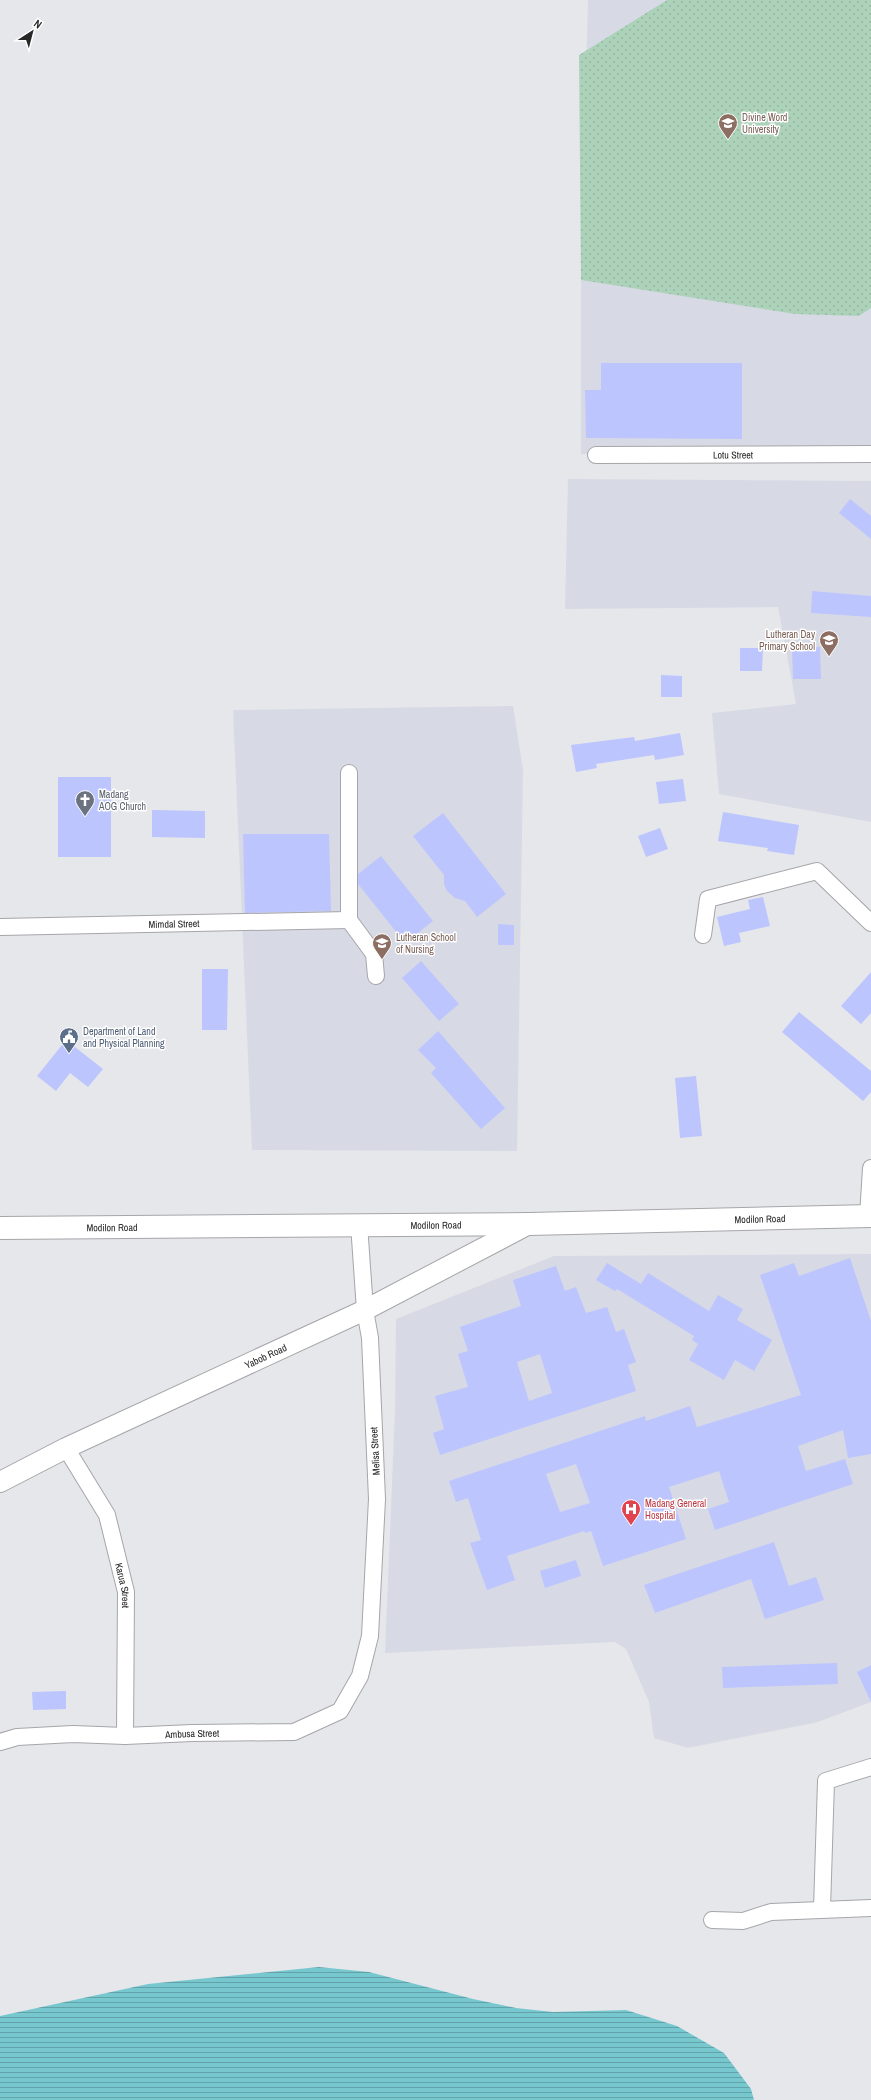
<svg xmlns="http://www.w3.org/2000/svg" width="871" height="2100" viewBox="0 0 871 2100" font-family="'Archivo Narrow',sans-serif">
<defs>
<pattern id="grass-dots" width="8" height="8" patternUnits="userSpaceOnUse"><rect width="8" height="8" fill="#acd3ba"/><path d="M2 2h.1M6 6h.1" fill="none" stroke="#94b5a0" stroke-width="1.8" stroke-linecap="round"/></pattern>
<pattern id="water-rules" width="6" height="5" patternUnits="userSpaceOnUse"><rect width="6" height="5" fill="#77c7cf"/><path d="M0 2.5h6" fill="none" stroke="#62a2a8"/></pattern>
</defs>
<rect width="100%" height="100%" fill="#e6e7eb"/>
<path fill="#d7dae5" d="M588 0H871V463L791 462 581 454V280Z
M568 479 871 481V822L719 794 712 713 796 704 778 607 565 609Z
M513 706 523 770 517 1151 252 1150 233 710Z
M871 1254V1702L818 1722 688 1748 654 1738 649 1702 626 1649 615 1642 385 1653 395 1411 396 1319 554 1256Z"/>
<path fill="url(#grass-dots)" d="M667 0H871V308L859 316 795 314 581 280 579 55Z"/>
<path fill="url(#water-rules)" d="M319 1967 369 1972 473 1999 516 2008 553 2012 626 2010 677 2026 724 2053 751 2089 754 2100H0V2016L148 1984Z"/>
<path fill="#bcc5fd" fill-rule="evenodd" d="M601 363H742V439L586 438 585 390H601Z
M850 499 871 516V539L839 513Z
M812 591 871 596V617L811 613Z
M820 647 821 679H793L792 648Z
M740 648H763L762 671H740Z
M661 675 682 676V697H661Z
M680 733 684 755 655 760 654 755 596 764 597 768 576 772 571 745 634 737 635 741Z
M58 777H111V857H58Z
M683 779 686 801 659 804 656 782Z
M152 810 205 811V838L152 837Z
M723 812 799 825 794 855 767 851 768 848 718 841Z
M443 813 506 894 477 917 465 901 455 898 447 891 444 884V875L413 836Z
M660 828 668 849 646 857 638 836Z
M243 834H329L331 911 245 913Z
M381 856 433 921 405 943 358 884V874Z
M763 897 770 926 739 933 741 942 724 946 717 917 750 909 748 900Z
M498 924 514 925V945H498Z
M421 961 459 1004 439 1021 402 978Z
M202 969H228L227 1030H202Z
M871 972V1013L861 1024 841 1006Z
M799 1012 871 1071V1092L863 1101 782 1032Z
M438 1031 505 1108 481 1129 431 1073 436 1068 418 1050Z
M66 1040 103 1069 88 1087 70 1073 56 1091 37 1076Z
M696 1076 702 1136 680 1138 675 1078Z
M850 1258 871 1321V1454L848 1458 843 1430 798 1446 806 1471 845 1459 853 1484 715 1530 708 1509 729 1502 719 1471 669 1487 686 1539 603 1566 591 1531 585 1533 584 1531 507 1556 515 1580 487 1590 470 1543 481 1540 468 1498 456 1502 449 1481 645 1416 646 1421 690 1406 697 1427 801 1395 760 1275 794 1263 799 1276ZM576 1464 590 1503 560 1512 546 1474Z
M607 1263 641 1284 648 1273 709 1311 718 1295 743 1309 737 1320 772 1340 754 1371 735 1360 724 1380 689 1360 698 1344 692 1340 694 1336 617 1289 615 1291 596 1280Z
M556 1266 565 1291 576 1287 586 1313 607 1307 616 1332 624 1329 636 1362 628 1365 636 1391 440 1455 433 1433 444 1429 435 1396 468 1387 458 1354 468 1351 460 1327 521 1306 513 1280ZM540 1354 552 1393 529 1401 517 1362Z
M774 1542 789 1586 816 1577 824 1600 765 1619 751 1579 655 1613 644 1585Z
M576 1560 581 1576 545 1588 540 1571Z
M837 1663 838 1684 723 1688 722 1667Z
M871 1665V1702L857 1672Z
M66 1691V1709L33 1710 32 1692Z"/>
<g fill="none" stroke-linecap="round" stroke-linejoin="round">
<defs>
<g id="minor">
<path id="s1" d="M596 455 871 454"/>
<path d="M349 773V920L374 954 376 976"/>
<path id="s2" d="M0 927 349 920"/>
<path d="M703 935 708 899 817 871 871 923"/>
<path d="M868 1216 871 1168"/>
<path id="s3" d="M66 1448 107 1515 126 1592 125 1736"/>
<path id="s4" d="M0 1742 17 1737 73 1734 125 1736 192 1733 294 1732 340 1711 360 1676 370 1636 377 1499 370 1338 365 1310 359 1224"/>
<path d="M822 1909 826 1781 871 1767"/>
<path d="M712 1920 743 1921 771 1912 871 1908"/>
</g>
<g id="tertiary">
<path id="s5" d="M0 1482 66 1448 365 1310 529 1224"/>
</g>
<g id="secondary">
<path id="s6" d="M0 1228 529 1224 871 1216"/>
</g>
</defs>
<use href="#minor" stroke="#a6a6aa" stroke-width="18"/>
<use href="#tertiary" stroke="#a6a6aa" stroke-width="22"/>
<use href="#secondary" stroke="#a6a6aa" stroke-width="24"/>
<use href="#minor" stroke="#fff" stroke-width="16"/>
<use href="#tertiary" stroke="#fff" stroke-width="20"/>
<use href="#secondary" stroke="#fff" stroke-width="22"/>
</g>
<defs>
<symbol id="university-pin" viewBox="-11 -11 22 30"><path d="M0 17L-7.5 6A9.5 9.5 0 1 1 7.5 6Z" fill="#8d6e63" stroke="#fff"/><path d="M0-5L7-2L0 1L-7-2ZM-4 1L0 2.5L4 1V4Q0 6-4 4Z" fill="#fff"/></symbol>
<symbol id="school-pin" viewBox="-11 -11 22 30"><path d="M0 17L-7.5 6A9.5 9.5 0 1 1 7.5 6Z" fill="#8d6e63" stroke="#fff"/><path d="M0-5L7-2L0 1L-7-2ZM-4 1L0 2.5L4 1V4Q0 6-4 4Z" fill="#fff"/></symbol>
<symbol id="church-pin" viewBox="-11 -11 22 30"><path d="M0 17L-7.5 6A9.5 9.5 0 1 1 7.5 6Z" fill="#6b7280" stroke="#fff"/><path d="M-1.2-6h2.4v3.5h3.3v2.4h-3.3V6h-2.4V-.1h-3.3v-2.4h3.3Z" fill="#fff"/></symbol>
<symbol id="civic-pin" viewBox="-11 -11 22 30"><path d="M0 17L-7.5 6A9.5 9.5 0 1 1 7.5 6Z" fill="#5c6f8a" stroke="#fff"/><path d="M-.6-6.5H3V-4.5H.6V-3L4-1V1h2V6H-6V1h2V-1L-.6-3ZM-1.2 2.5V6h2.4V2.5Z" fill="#fff"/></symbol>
<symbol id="hospital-pin" viewBox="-11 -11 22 30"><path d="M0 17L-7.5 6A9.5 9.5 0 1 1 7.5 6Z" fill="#e0444e" stroke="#fff"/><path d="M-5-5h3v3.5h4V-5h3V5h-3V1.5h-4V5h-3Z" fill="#fff"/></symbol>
</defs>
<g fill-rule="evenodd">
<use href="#university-pin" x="717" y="112" width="22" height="30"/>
<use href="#school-pin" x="818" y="629" width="22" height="30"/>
<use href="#church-pin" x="74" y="789" width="22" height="30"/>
<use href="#university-pin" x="371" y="932" width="22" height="30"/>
<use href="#civic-pin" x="58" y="1026" width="22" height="30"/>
<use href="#hospital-pin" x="620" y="1498" width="22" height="30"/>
</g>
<g text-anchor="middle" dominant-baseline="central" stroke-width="3" stroke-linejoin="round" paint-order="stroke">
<g font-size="10" fill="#785e54" stroke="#fff" text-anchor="start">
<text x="742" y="117">Divine Word<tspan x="742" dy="12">University</tspan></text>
<text x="815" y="634" text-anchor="end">Lutheran Day<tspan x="815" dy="12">Primary School</tspan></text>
<text x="396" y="937">Lutheran School<tspan x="396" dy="12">of Nursing</tspan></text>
</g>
<g font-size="10" fill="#272728" stroke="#fff">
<text stroke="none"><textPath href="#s1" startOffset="137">Lotu Street</textPath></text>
<text stroke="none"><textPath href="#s2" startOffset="174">Mimdal Street</textPath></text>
<text stroke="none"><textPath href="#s6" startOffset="760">Modilon Road</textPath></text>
<text stroke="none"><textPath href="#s6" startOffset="436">Modilon Road</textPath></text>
<text stroke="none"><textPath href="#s6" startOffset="112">Modilon Road</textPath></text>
<text stroke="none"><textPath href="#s5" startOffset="294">Yabob Road</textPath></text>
<text transform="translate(375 1451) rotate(-93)">Melisa Street</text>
<text stroke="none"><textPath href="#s3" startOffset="151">Karua Street</textPath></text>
<text stroke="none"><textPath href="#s4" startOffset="193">Ambusa Street</textPath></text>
</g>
<g font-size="10" fill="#5b616d" stroke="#fff" text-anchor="start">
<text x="99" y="794">Madang<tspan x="99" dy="12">AOG Church</tspan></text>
</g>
<g font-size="10" fill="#4e5e75" stroke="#fff" text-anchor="start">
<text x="83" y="1031">Department of Land<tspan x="83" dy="12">and Physical Planning</tspan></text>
</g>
<g font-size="10" fill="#be3a42" stroke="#fff" text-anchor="start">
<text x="645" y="1503">Madang General<tspan x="645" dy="12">Hospital</tspan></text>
</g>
</g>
<g transform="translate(32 32) rotate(36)" stroke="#ffffff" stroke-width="3" paint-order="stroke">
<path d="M0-3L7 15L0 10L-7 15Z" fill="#272728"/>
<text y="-6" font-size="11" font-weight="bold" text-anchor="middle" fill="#272728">N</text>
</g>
</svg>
